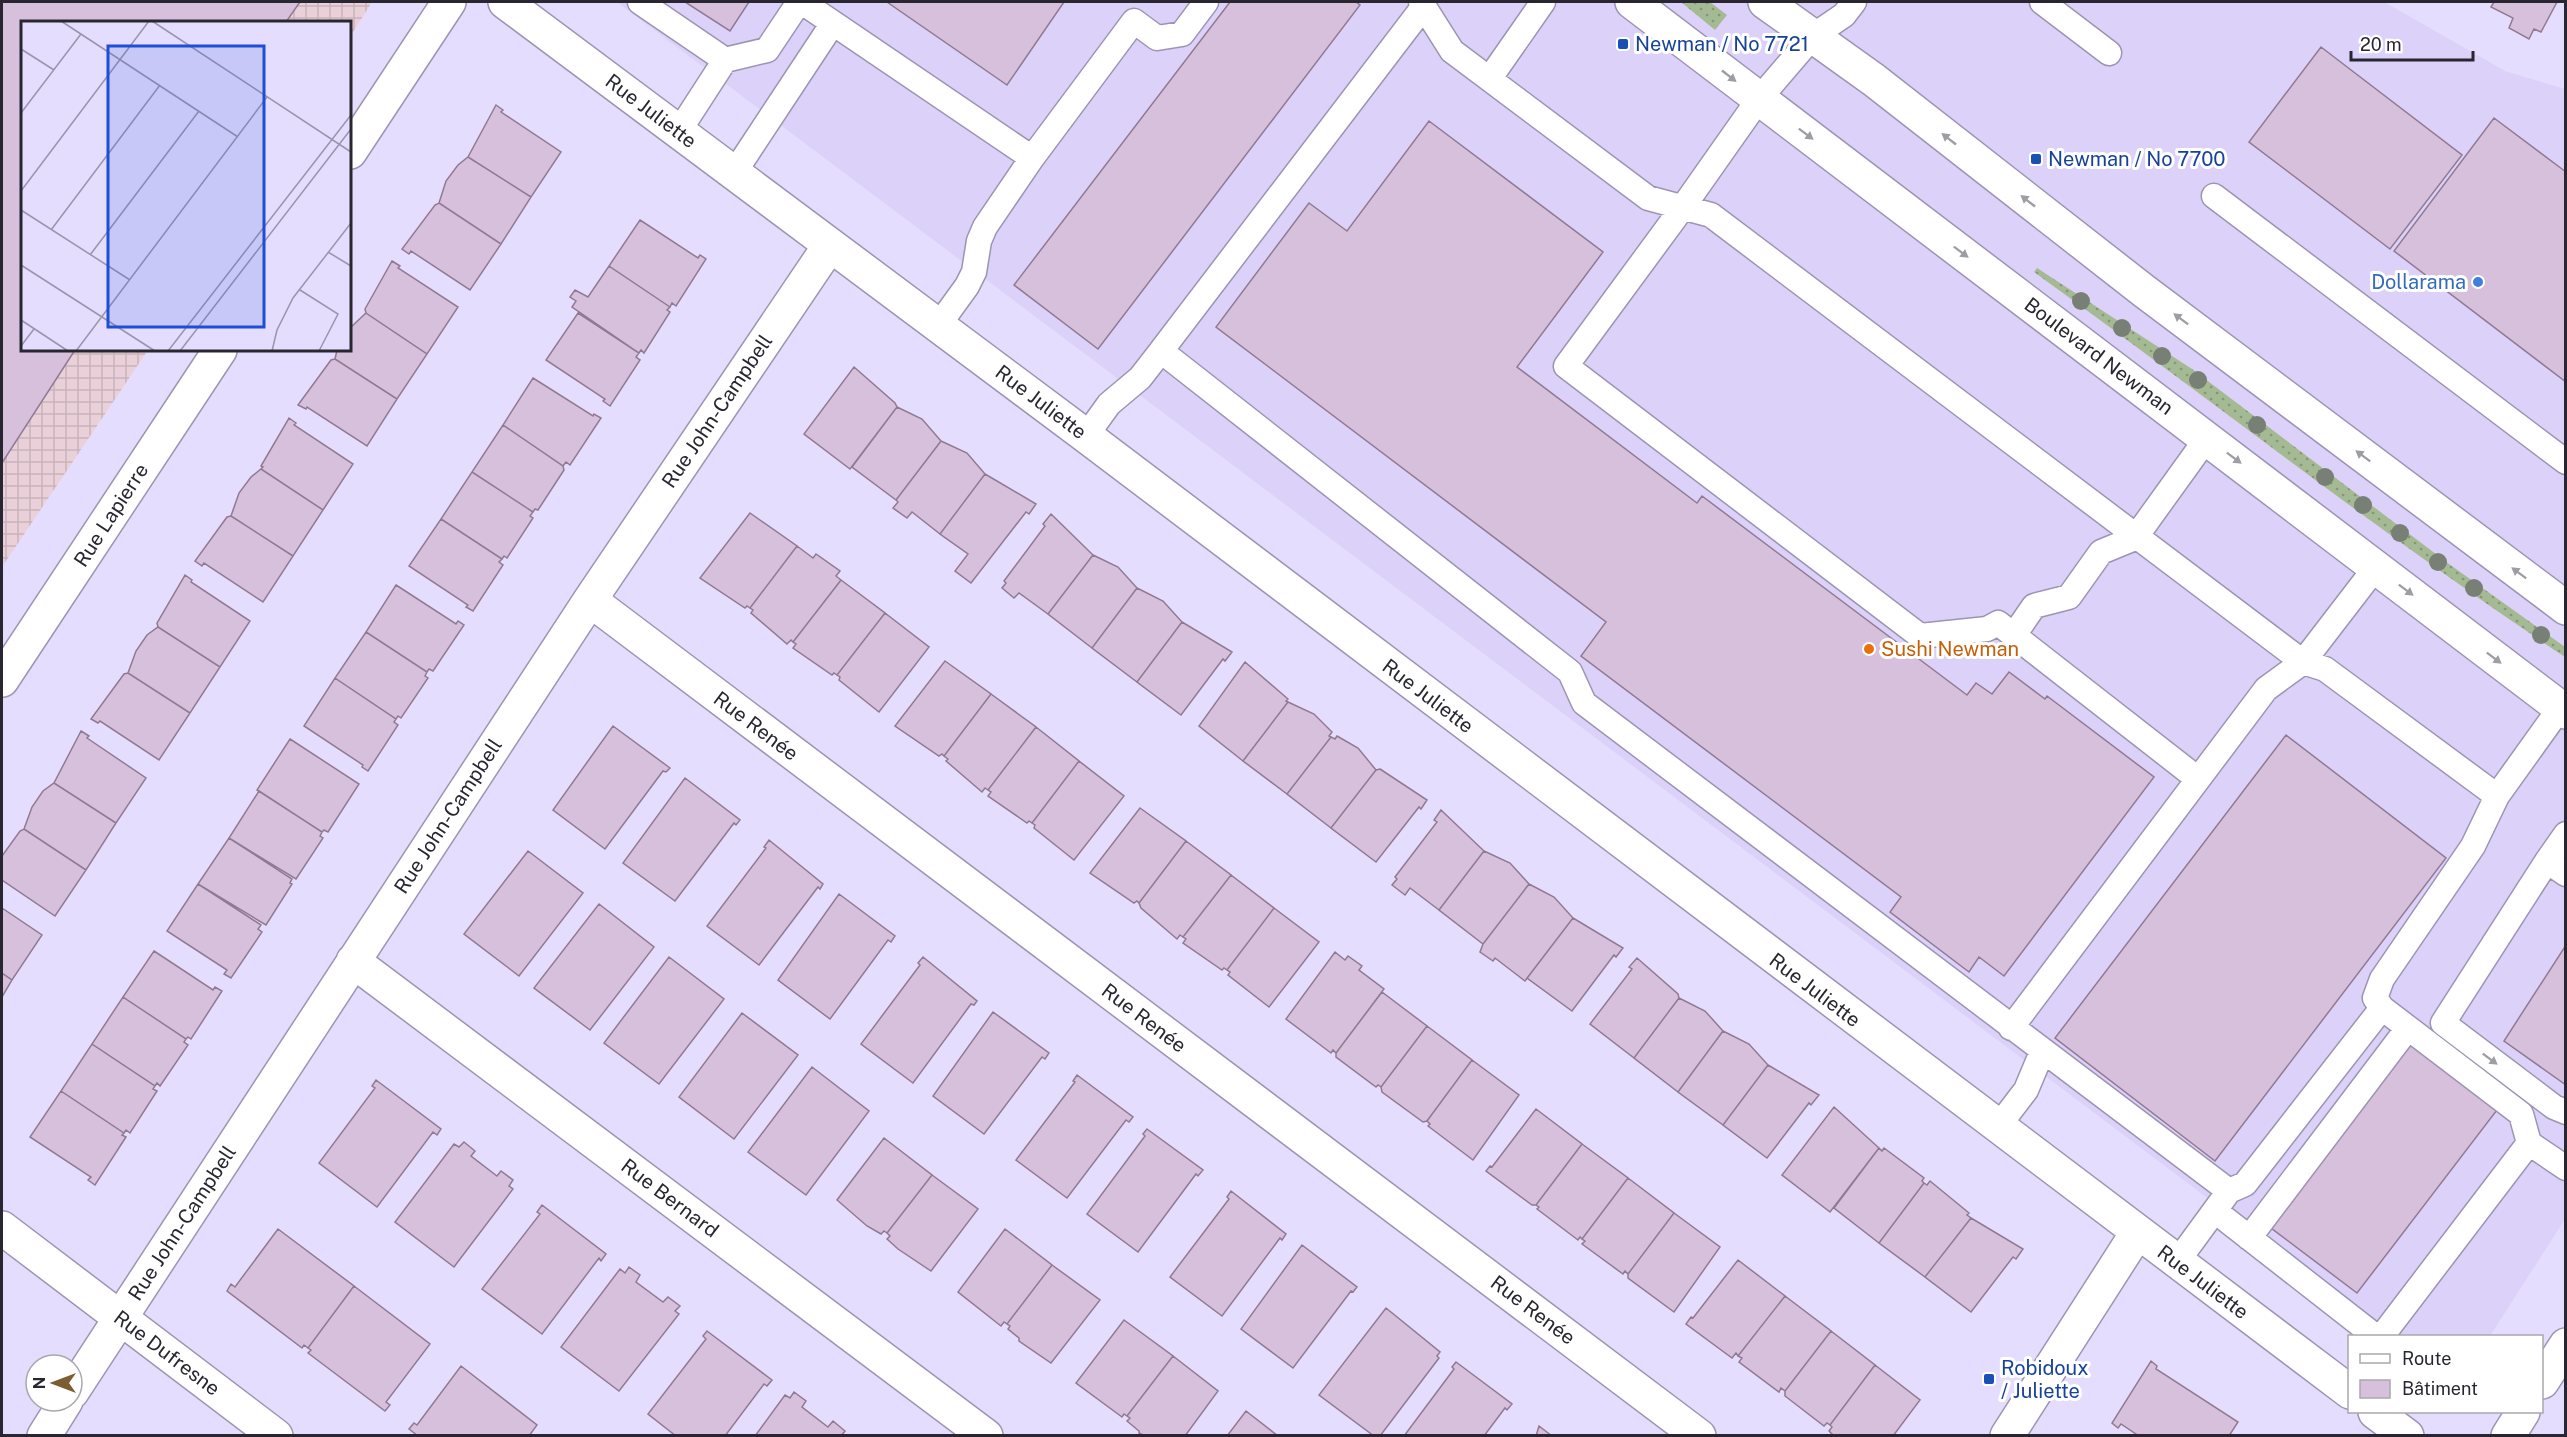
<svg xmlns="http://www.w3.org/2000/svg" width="2567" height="1437" viewBox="0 0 2567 1437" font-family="'Public Sans',sans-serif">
<defs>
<pattern id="industrial-grid" width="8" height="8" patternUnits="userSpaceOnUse" patternTransform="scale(1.5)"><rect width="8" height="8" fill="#ead1d9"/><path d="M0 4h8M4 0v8" fill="none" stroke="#c9b3bb"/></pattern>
<pattern id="grass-dots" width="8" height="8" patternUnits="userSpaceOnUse" patternTransform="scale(1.5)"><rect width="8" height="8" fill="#a4ba93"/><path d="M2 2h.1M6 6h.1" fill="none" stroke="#869779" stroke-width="1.8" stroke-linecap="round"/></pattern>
</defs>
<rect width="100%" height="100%" fill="#e5ddfd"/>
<path fill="#dcd1f9" d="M617 2H2384L2505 71 2565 89V1219L2490 1336H2391Z"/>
<path fill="url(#industrial-grid)" d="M2 2H372L350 37V22H22V350H148L2 567Z"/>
<path fill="url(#grass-dots)" d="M1681 2H1710L1727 15 1715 30Z
M2037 268 2192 369 2449 564 2565 647V657C2383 536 2212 400 2034 272Z"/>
<path fill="#d7c0db" stroke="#907a93" stroke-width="1.5" d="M2 2H300L286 22H22V350H75L2 463Z
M685 2H749L730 31Z
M887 2H1064L1007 85Z
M1230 2H1356L1360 5 1098 349 1014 285Z
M2494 2H2557L2541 32 2534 29 2529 39 2509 28 2513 18 2491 7Z
M2321 47 2462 155 2390 249 2249 142Z
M496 105 503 110 501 112 561 152 531 197 468 157Z
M2494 118 2566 172V382L2394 251Z
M1429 121 1603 252 1517 367 1697 503 1702 496 1967 695 1976 683 1992 694 2009 672 2045 699 2047 696 2154 777 2004 976 1979 957 1969 972 1890 912 1901 897 1581 656 1606 622 1216 327 1309 203 1347 231Z
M468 157 531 197 501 244 439 203 446 181 458 165Z
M439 203 501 244 470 290 411 251 409 254 402 249 435 205Z
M640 220 698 258 700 255 706 259 676 306 672 303 670 307 609 266Z
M392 261 400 266 398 268 458 307 427 354 366 313 365 309Z
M609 266 670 307 667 310 670 312 644 353 641 350 639 353 572 307 576 301 570 297 575 290 588 297Z
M366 313 427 354 397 399 335 359 337 350H350V328Z
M578 313 639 353 636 357 640 360 610 406 603 401 605 399 546 360Z
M335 359 397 399 367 446 307 407 306 409 298 405 331 360Z
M854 367 895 403 897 407 850 469 804 434Z
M533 378 593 416 594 414 601 418 570 465 566 462 563 466 503 425Z
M897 407 922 419 941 441 896 500 852 467Z
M289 418 296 423 294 425 353 464 323 510 261 469 263 467 261 466Z
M503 425 563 466 564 470 538 510 535 509 533 512 472 472Z
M941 441 967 453 985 474 940 534 912 512 907 518 893 508 898 502 896 500Z
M261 469 323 510 293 556 231 516 239 493 251 477Z
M472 472 533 512 530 516 533 518 507 558 504 556 502 559 441 519Z
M985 474 1036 504 1029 514 1026 512 971 583 955 571 968 554 940 534Z
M750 513 797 546 750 608 747 606 745 608 700 578Z
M1051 514 1093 555 1048 614 1019 593 1014 598 1002 588 1006 583 1004 581 1045 526 1043 524Z
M231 516 293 556 263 602 204 563 202 566 195 561 227 517Z
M441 519 502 559 499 562 503 565 473 611 466 607 468 605 409 566Z
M797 546 813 558 816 554 840 571 836 576 841 580 793 642 791 640 787 644 751 613 753 610 750 608Z
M1093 555 1118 567 1137 588 1092 648 1048 614Z
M185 575 192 580 191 582 250 621 220 667 158 627 157 623Z
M841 580 885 613 837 675 834 673 832 675 793 648 796 644 793 642Z
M396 585 456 624 458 621 464 625 433 671 429 669 427 672 366 632Z
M1137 588 1163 601 1182 622 1137 682 1092 648Z
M885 613 929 647 879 712 839 680 840 677 837 675Z
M1182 622 1232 652 1225 661 1223 659 1181 715 1137 682Z
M158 627 220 667 190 713 128 673 136 651 147 635Z
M366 632 427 672 425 676 428 678 401 718 398 716 396 719 335 678Z
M945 661 991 694 944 756 942 754 939 756 895 726Z
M1245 662 1288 699 1286 701 1288 702 1243 761 1199 726Z
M128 673 190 713 159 760 100 721 98 723 91 719 124 674Z
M335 678 396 719 394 722 398 725 368 771 362 767 363 765 304 726Z
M991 694 1036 727 988 790 985 788 982 792 946 761 948 759 944 756Z
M1288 702 1314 714 1332 732 1329 736 1331 737 1287 794 1243 761Z
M613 726 670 768 666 772 663 771 605 849 553 810Z
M1036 727 1079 761 1032 823 1029 821 1027 823 988 796 991 792 988 790Z
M81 731 89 736 87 738 146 778 116 823 54 783Z
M2286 735 2446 858 2215 1161 2055 1038Z
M1337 736 1358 748 1376 770 1331 828 1287 794 1331 737 1335 739Z
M290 739 359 784 328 832 324 830 322 832 257 790Z
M1079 761 1124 796 1074 860 1034 828 1035 825 1032 823Z
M1380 769 1427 800 1421 809 1419 807 1376 862 1331 828 1376 770Z
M685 778 740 820 736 825 734 823 675 901 623 863Z
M54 783 116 823 86 870 24 829 32 807 43 791Z
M259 791 322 832 320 836 323 838 296 879 229 838Z
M1140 808 1186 841 1139 903 1137 901 1134 903 1090 873Z
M1441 810 1484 851 1439 910 1410 888 1405 895 1392 885 1397 879 1395 877 1437 822 1434 820Z
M24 829 86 870 55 916 2 880V856L20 831Z
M229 838 292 879 290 883 292 884 266 925 198 884Z
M769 840 823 884 820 889 818 887 759 965 707 926 766 848 764 847Z
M1186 841 1231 875 1183 937 1180 935 1177 939 1141 908 1139 903Z
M528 851 583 893 519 976 464 934Z
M1484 851 1510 863 1529 884 1483 944 1439 910Z
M1231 875 1274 908 1227 970 1224 968 1222 970 1183 943 1186 939 1183 937Z
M198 884 261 925 258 929 262 932 231 978 224 974 227 970 167 931Z
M1529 884 1554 897 1573 918 1525 981 1495 958 1493 961 1480 952 1483 944Z
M839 894 895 936 891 942 888 940 830 1019 778 980Z
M599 904 654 947 590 1030 534 988Z
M2 908 42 935 12 980 2 973Z
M1274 908 1319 942 1269 1007 1228 975 1230 972 1227 970Z
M1573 918 1623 948 1616 957 1614 955 1572 1011 1527 978Z
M2566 945V1085L2504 1041Z
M154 951 213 990 215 987 222 991 191 1039 188 1037 186 1039 123 997Z
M1335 952 1345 960 1348 956 1362 966 1359 970 1384 989 1336 1053 1333 1050 1331 1053 1286 1019Z
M669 957 724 999 659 1084 604 1043Z
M923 957 977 1001 974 1005 971 1004 913 1083 861 1044 920 965 918 963Z
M1637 958 1678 994 1679 998 1634 1058 1590 1024 1632 969 1629 967Z
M2 973 12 980 2 997Z
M1382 992 1427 1026 1381 1087 1378 1085 1376 1087 1336 1057V1053Z
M123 997 186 1039 184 1042 188 1045 160 1086 157 1083 155 1086 92 1044Z
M1679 998 1705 1011 1723 1031 1678 1092 1634 1058Z
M993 1012 1049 1053 1045 1059 1042 1057 984 1134 933 1096Z
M742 1013 798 1055 734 1139 679 1097Z
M1427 1026 1472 1060 1427 1121 1423 1122 1382 1092 1381 1087Z
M1723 1031 1749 1044 1768 1065 1723 1125 1678 1092Z
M92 1044 155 1086 153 1089 157 1091 130 1133 126 1130 124 1133 61 1091Z
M2411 1044 2497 1110 2357 1293 2271 1228Z
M1472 1060 1519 1095 1473 1160 1428 1126 1430 1124 1427 1121Z
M1768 1065 1819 1095 1811 1105 1809 1103 1767 1158 1723 1125Z
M812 1067 869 1111 806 1195 748 1152Z
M1077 1075 1133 1117 1129 1122 1126 1120 1067 1198 1016 1160 1075 1082 1073 1081Z
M376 1080 441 1129 437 1135 433 1132 377 1207 319 1163 375 1088 372 1086Z
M61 1091 124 1133 122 1135 126 1137 95 1185 88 1180 91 1177 30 1137Z
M1834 1107 1879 1148 1830 1212 1782 1175Z
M1536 1109 1582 1144 1536 1205H1532L1486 1171 1490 1166 1492 1167Z
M1147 1129 1203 1170 1198 1176 1196 1174 1138 1252 1087 1214 1145 1136 1143 1134Z
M884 1138 932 1175 887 1233 884 1231 881 1234 867 1226 837 1200Z
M464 1142 475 1151 471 1156 497 1176 501 1171 513 1180 509 1186 513 1189 454 1267 395 1222 454 1144 459 1147Z
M1582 1144 1628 1178 1582 1239 1580 1237 1578 1240 1537 1209 1539 1207 1536 1205Z
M1879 1148 1882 1151 1884 1148 1924 1178 1922 1181 1924 1183 1879 1243 1834 1208Z
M932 1175 978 1209 931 1271 898 1249 887 1239 890 1236 887 1233Z
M1628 1178 1674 1213 1628 1274 1625 1271 1623 1274 1582 1244 1585 1241 1582 1239Z
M1930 1181 1969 1213 1967 1215 1971 1218 1925 1277 1879 1243 1924 1183 1927 1185Z
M1231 1191 1286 1234 1282 1240 1280 1238 1222 1316 1170 1277 1229 1199 1227 1197Z
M542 1205 606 1254 601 1261 599 1258 542 1334 482 1289 540 1214 537 1212Z
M1674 1213 1720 1247 1674 1312 1628 1278V1274Z
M1971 1218 2023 1249 2016 1259 2013 1257 1971 1312 1925 1277Z
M278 1229 354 1286 308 1348 304 1345 302 1348 227 1291 231 1284 235 1287Z
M1005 1229 1052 1265 1007 1324 1004 1322 1001 1326 958 1292Z
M1302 1245 1357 1287 1353 1292 1351 1291 1293 1368 1241 1329Z
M1738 1260 1785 1296 1738 1356 1736 1353 1732 1358 1686 1324 1691 1317 1693 1318Z
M1052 1265 1100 1300 1051 1363 1019 1341V1338L1008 1329 1010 1326 1007 1324Z
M629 1267 640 1275 636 1282 663 1302 668 1297 680 1306 675 1311 679 1314 619 1391 561 1347 620 1269 625 1273Z
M354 1286 430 1344 386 1402 390 1405 385 1411 308 1353 311 1350 308 1348Z
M1785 1296 1831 1331 1785 1391 1781 1388 1779 1392 1739 1362 1742 1358 1738 1356Z
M1386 1308 1440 1352 1437 1356 1439 1358 1380 1436H1374L1319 1395Z
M1124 1320 1173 1356 1127 1416 1124 1414 1122 1417 1076 1383Z
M707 1331 772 1380 767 1386 764 1384 725 1436H676L648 1414 706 1339 703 1336Z
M1831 1331 1875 1365 1830 1425 1827 1423 1824 1426 1785 1396V1391Z
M1173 1356 1218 1391 1185 1436H1145L1139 1433V1431L1127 1421 1130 1418 1127 1416Z
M2151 1361 2157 1366 2156 1369 2238 1422 2229 1436H2139L2121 1424 2118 1428 2112 1423Z
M1456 1362 1512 1404 1507 1410 1505 1408 1484 1436H1404L1454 1369 1452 1367Z
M1875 1365 1920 1400 1893 1436H1834L1829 1431 1832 1427 1830 1425Z
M461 1366 537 1425 529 1436H418L409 1429 414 1423 417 1425Z
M794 1392 806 1401 802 1407 828 1427 833 1421 845 1431 841 1436H755L785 1395 790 1398Z
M1246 1411 1278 1436H1227Z
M1539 1426 1552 1436H1536Z"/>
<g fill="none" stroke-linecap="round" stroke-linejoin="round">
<defs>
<path id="service" d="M640 2 725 60 767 50 799 2
M1421 2 1452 51 1648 198 1711 215 2303 662 2325 669 2497 796 2560 708
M1854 2 1844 15 1813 36 1759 99 1683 207 1566 366 1920 636 1987 629 1998 623 2198 779
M2042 2 2109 53
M833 23 1032 158 985 227 979 241 974 272 967 286 938 326
M1490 78 1543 2
M679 131 725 60
M1032 158 1134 21 1157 38 1182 34 1206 2
M734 173 833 23 802 2
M2214 196 2566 462
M1161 351 1424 6
M1086 436 1109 404 1140 378 1161 351 1570 672 1584 703 2229 1191 2177 1262
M2014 635 2034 606 2069 597 2101 552 2135 538 2207 438
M2566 834 2547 861 2566 874
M2547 861 2443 1023 2554 1107 2566 1112
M2382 1008 2375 998 2382 979 2473 846 2497 796
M2011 1028 2266 689 2303 662 2376 567
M1997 1128 2026 1090 2042 1052
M2229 1191 2245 1184 2382 1008 2521 1114 2529 1143 2566 1168
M2215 1211 2375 1336
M2249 1238 2408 1028
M2382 1336 2529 1143"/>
<path id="minor" d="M505 2 1086 436 2350 1392
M590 600 1699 1436
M353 961 986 1436
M2 1228 276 1436
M2542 1382 2566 1345
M72 1392 590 600 830 245
M2375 1412 2407 1436
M44 1436 66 1401
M2007 1436 2137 1233
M2508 1436 2523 1412"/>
<path id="tertiary" d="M350 152 449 2
M2 680 220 350"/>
<path id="secondary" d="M1632 2 2566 712
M1765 2 1874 80 2144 291 2566 608"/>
</defs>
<use href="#service" stroke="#9d94b3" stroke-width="27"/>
<use href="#minor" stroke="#9d94b3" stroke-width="36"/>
<use href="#tertiary" stroke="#9d94b3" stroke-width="36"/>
<use href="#secondary" stroke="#9d94b3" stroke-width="36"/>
<use href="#service" stroke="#fff" stroke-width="24"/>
<use href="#minor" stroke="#fff" stroke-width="33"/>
<use href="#tertiary" stroke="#fff" stroke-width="33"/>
<use href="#secondary" stroke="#fff" stroke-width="33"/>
</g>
<g fill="#788076">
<circle cx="2081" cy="301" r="9"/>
<circle cx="2122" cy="328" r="9"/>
<circle cx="2162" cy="356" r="9"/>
<circle cx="2198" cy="380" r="9"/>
<circle cx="2257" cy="425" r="9"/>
<circle cx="2325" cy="477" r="9"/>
<circle cx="2363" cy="505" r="9"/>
<circle cx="2400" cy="533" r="9"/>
<circle cx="2438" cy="562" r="9"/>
<circle cx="2474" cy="588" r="9"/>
<circle cx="2541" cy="635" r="9"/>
</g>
<defs><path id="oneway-solid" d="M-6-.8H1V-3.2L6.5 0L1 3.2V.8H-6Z" transform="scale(1.5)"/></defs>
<g fill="#9f9da3">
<use href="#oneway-solid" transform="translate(1729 76) rotate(38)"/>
<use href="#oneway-solid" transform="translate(1806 134) rotate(37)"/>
<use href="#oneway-solid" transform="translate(1949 139) rotate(-142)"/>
<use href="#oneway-solid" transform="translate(2028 201) rotate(-142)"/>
<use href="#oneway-solid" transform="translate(1961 252) rotate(37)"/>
<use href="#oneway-solid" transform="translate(2181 319) rotate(-143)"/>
<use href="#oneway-solid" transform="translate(2363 456) rotate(-143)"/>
<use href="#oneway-solid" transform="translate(2234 458) rotate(37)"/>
<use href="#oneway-solid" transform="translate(2519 573) rotate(-143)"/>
<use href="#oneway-solid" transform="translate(2406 590) rotate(37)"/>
<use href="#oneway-solid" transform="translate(2494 658) rotate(37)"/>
<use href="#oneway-solid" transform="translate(2490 1059) rotate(37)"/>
</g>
<g fill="#1a4fb4" stroke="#fff" stroke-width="2">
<rect x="1617" y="38" width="12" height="12" rx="3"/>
<rect x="2030" y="153" width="12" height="12" rx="3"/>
<rect x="1983" y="1373" width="12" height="12" rx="3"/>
</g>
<circle fill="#3f7fe0" stroke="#fff" stroke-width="2" cx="2478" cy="282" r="6"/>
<circle fill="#e8710a" stroke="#fff" stroke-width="2" cx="1869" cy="649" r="6"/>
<g text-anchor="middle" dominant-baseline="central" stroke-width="6" stroke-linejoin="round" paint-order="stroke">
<g font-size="20" fill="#164399" stroke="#fff" text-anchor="start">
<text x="1635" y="44">Newman / No 7721</text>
<text x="2048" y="159">Newman / No 7700</text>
<text x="2001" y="1368">Robidoux<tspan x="2001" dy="23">/ Juliette</tspan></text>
</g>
<g font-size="20" fill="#292632" stroke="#fff">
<text transform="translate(651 111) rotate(37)">Rue Juliette</text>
<text transform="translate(2099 356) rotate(37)">Boulevard Newman</text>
<text transform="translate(1041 402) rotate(37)">Rue Juliette</text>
<text transform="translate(717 411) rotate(-56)">Rue John-Campbell</text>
<text transform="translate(111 515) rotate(-57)">Rue Lapierre</text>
<text transform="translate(1428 696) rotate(37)">Rue Juliette</text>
<text transform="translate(756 726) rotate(37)">Rue Renée</text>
<text transform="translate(448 816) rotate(-57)">Rue John-Campbell</text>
<text transform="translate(1815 990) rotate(37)">Rue Juliette</text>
<text transform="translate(1144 1018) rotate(37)">Rue Renée</text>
<text transform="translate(670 1198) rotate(37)">Rue Bernard</text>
<text transform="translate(182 1223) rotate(-57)">Rue John-Campbell</text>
<text transform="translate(2203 1282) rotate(37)">Rue Juliette</text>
<text transform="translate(1533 1310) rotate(37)">Rue Renée</text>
<text transform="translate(167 1353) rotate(37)">Rue Dufresne</text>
</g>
<g font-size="20" fill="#366cbe" stroke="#fff" text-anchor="end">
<text x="2466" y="282">Dollarama</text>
</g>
<g font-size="20" fill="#c56008" stroke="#fff" text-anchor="start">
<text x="1881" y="649">Sushi Newman</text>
</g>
</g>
<g transform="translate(21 21)">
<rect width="330" height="330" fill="#e5ddfd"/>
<path fill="none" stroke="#9a94ac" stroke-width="1.5" d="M40 0 217 116M131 0 330 131M0 28 33 49M0 92 60 13M0 170 128 0M0 189 109 259M30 209 139 64M307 231 330 245M69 234 178 90M0 244 134 330M279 269 317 293 298 330M0 299 47 330M0 325 13 308M55 330 246 76M147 330 330 94M159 330 330 108M251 330 256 309 272 277 330 202"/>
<path fill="#1d4ed8" fill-opacity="0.15" stroke="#1d4ed8" stroke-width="3" d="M87 25H243V306H87Z"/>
<rect width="330" height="330" fill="none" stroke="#292632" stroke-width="3"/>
</g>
<rect width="2567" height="1437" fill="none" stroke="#292632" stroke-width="6"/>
<rect x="2348" y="1335" width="195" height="78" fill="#ffffff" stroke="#a9a8ad" stroke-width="1.5"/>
<rect x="2360" y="1354" width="30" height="9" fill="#ffffff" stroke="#a9a8ad" stroke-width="1.5"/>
<text x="2402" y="1365" font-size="18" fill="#292632">Route</text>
<rect x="2360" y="1380" width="30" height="18" fill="#d7c0db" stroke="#a9a8ad" stroke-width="1.5"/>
<text x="2402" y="1395" font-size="18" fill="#292632">Bâtiment</text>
<g transform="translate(54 1383) rotate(270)"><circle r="28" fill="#ffffff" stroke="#a9a8ad" stroke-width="1.5"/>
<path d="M0-4.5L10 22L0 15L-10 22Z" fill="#7d5d32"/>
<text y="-9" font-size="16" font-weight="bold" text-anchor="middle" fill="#292632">N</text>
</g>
<path d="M2351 51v9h122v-9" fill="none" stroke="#292632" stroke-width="3"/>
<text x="2360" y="51" font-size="18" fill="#292632" stroke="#ffffff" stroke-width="4.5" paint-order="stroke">20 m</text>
</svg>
